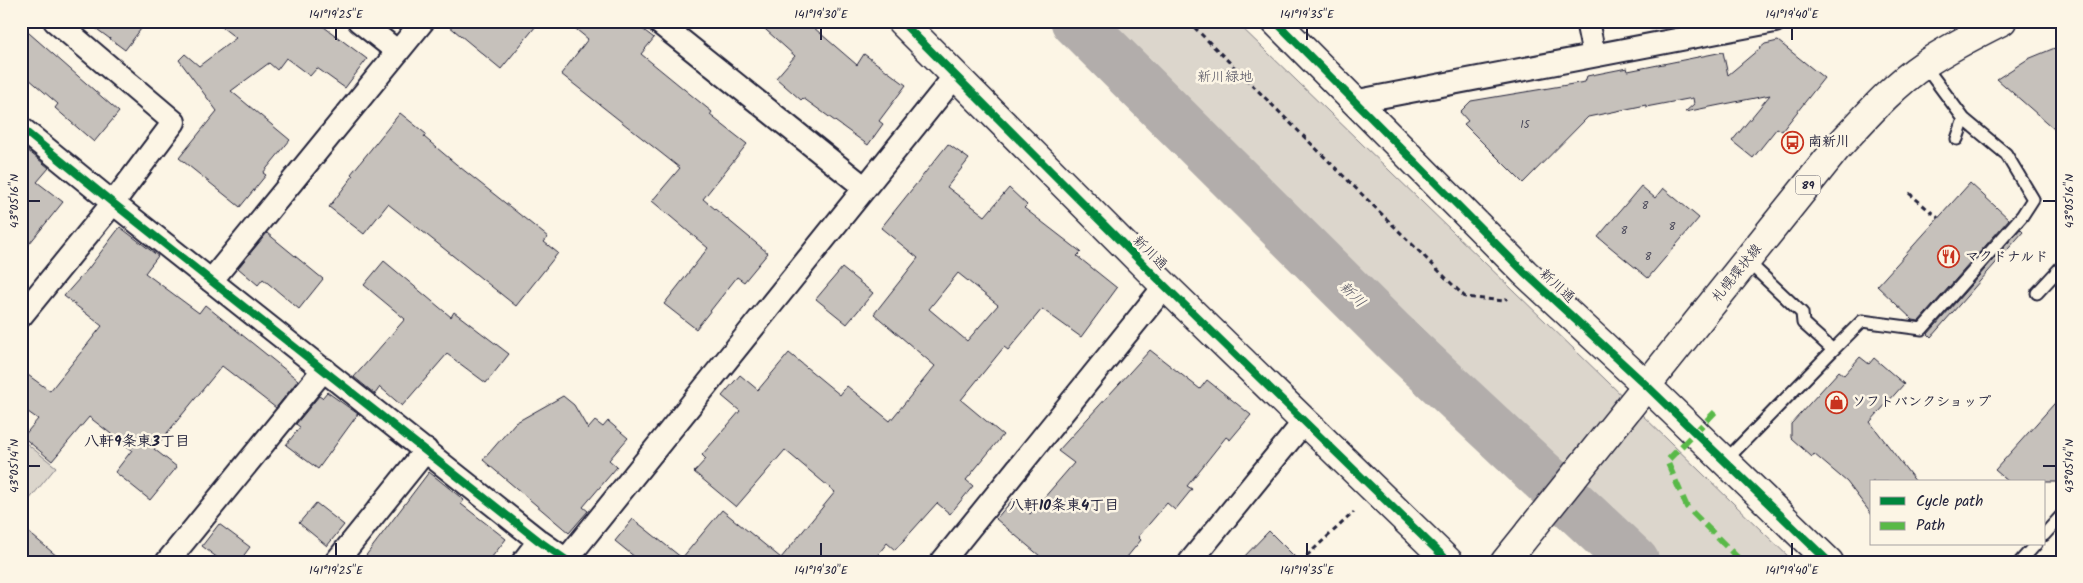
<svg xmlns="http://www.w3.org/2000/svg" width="2083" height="583" viewBox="0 0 2083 583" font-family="Kalam,'Klee One',sans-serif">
<rect width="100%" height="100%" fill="#fcf5e5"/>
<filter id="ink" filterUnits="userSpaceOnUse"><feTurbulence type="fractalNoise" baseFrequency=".02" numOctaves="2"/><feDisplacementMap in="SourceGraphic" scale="10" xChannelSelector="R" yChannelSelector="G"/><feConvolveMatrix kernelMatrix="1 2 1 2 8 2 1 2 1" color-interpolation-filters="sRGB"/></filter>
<g filter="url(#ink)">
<path fill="#dcd6cc" stroke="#7f7c84" d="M1101 21H1235L1794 562H1664Z
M21 439 56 467 24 506 21 505Z"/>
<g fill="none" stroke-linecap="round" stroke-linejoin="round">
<path stroke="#b2adab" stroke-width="51" d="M1076 21 1398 341 1634 562"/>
</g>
<path fill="#c6c1bb" stroke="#22223b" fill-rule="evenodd" d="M86 21H147L125 50Z
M214 21H316L367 59 345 88 317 68 310 76 286 58 277 70 269 63 231 91 290 140 263 173 266 175 240 207 179 158 217 111 179 60 185 54 199 66 236 38Z
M443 21H540L501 69Z
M566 21H632L654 38 641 54 712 112 710 115 747 144 703 199 768 253 744 282 737 277 696 329 664 304 708 248 652 201 680 168 561 74 588 39Z
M756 21H806L857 65 864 54 906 85 879 121 883 124 868 145 803 98 801 100 776 78 795 56Z
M21 26 119 112 94 142 55 108 58 104 21 72Z
M1778 41 1824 78 1782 131 1777 128 1753 158 1732 141 1770 95 1685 112 1694 104 1693 98 1646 107V105L1588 117 1523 183 1464 124 1468 121 1460 112 1471 101 1585 82 1587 76 1627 68 1628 71 1723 52 1728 75 1765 44Z
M2062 45V136L1997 79 2028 59Z
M400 113 426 134 424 137 456 164 548 237 544 242 558 253 516 306 388 204 364 234 329 207 353 176 351 174Z
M948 144 969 159 947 187 985 216 1009 188 1027 205 1024 208 1081 252 1077 256 1117 288 1081 337 1042 309 1008 350 1004 347 961 400 1003 435 966 480 973 486 950 514 937 503 895 550 887 543 872 562H641L615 541 633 519 682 558 722 510 781 558 835 492 785 450 736 507 694 472 706 459 702 455 740 411 722 396 740 375 758 390 789 353 840 395 847 386 890 421 935 366 874 314 918 258 881 228ZM958 273 998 305 967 341 929 309Z
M21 145 49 168 37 182 63 202 21 254Z
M1970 183 2009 219 1919 321 1913 320 1877 286Z
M1641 186 1655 198 1663 188 1699 218 1648 278 1598 237Z
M120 227 158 256 145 273 199 313 205 305 298 380 276 408 222 366 154 449 177 467 150 500 115 472 132 450 89 417 52 461 23 437 38 419 21 407V370L50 391 102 326 64 296 88 269Z
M2020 229 2023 232 1931 337 1928 334Z
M267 233 323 279 299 309 263 279 258 285 238 268Z
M384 261 451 317 454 312 509 354 486 383 447 354 402 406 380 387 375 394 354 377 405 319 364 285Z
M842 268 873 293 847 324 816 299Z
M1150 350 1200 389 1207 380 1251 415 1230 440 1226 437 1187 486 1192 489 1175 510 1167 503 1138 537 1141 540 1123 562H1047L996 519 1013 499 1030 514 1074 463 1058 451Z
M1860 357 1869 364 1874 358 1904 384 1870 422 1916 482H1872V515L1847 482 1814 454 1812 457 1791 438V424L1839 371 1844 375Z
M327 392 358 414 318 469 286 445 300 427 296 424 319 396 322 398Z
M2062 395V482H2009L1995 470Z
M563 396 574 405 588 429 595 421 603 427 608 421 628 438 609 460 617 467 583 507 588 511 569 533 483 460 515 423Z
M429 472 464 500 461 504 506 539 488 562H361Z
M316 503 344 525 327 546 299 523Z
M219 524 250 547 239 562H223L202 546Z
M21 526 64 562H21Z
M1269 531 1300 562H1239Z"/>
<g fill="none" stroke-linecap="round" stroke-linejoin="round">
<defs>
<path id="lane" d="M1924 65 1964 119 1957 139
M2037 293 2062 266
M1833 350 1862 321 1922 329 2022 216 2033 199 2006 154 1964 119
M1724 462 1833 350 1803 323 1802 313 1747 261
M2044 535 2062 515
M2020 562 2036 544"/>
<path id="street" d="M359 21 398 52
M657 21 865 188
M1587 21 1594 55
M1353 102 1775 21
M21 128 113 203 539 541 569 562
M211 281 423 21
M21 316 113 203 174 122 55 21
M566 560 955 76
M167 562 324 369
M336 562 426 450
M523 562 539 541
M942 562 1165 286
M1190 562 1304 422"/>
<path id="secondary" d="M901 21 1165 286 1449 562
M1275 21 1524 272 1647 386 1829 562"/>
<path id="primary" d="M1505 562 1836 149C1864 119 1891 87 1925 64 1949 48 1976 34 2002 21"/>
</defs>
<use href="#lane" stroke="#22223b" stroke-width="15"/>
<use href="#street" stroke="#22223b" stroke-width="26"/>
<use href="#secondary" stroke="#22223b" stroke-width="31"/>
<use href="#primary" stroke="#22223b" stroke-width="31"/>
<path stroke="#22223b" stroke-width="3" stroke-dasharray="5 4" stroke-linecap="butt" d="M1188 21 1465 297 1504 301 1507 298
M1909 193 1938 218
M1300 562 1354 512"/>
<use href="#lane" stroke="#fcf5e5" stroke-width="11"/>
<use href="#street" stroke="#fcf5e5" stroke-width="22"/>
<use href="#secondary" stroke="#fcf5e5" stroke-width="28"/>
<use href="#primary" stroke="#fcf5e5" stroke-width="28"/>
<path stroke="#58b947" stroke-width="6" stroke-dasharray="12 6" stroke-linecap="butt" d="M1715 412 1667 461 1687 507 1742 562"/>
<defs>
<path id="cycleway" d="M901 21 1165 286 1449 562
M1275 21 1524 272 1647 386 1829 562
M21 128 113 203 539 541 569 562"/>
</defs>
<use href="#cycleway" stroke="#fcf5e5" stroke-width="11"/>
<use href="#cycleway" stroke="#00873e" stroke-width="8"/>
</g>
</g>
<path fill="none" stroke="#22223b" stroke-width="2" d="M336 28V40M821 28V40M1307 28V40M1792 28V40M28 201H40M2043 201H2056M28 466H40M2043 466H2056M336 543V556M821 543V556M1307 543V556M1792 543V556"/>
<defs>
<symbol id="bus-ring" viewBox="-11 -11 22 22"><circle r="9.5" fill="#fcf5e5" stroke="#c8321e" stroke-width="1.5"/><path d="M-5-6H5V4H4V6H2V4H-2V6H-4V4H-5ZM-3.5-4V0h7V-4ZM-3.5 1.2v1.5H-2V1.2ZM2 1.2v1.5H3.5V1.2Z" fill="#c8321e"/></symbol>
<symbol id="restaurant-ring" viewBox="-11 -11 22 22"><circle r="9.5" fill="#fcf5e5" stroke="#c8321e" stroke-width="1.5"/><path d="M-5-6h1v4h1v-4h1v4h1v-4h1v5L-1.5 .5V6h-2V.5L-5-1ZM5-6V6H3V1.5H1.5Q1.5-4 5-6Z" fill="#c8321e"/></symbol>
<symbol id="shop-ring" viewBox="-11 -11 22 22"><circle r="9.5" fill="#fcf5e5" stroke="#c8321e" stroke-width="1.5"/><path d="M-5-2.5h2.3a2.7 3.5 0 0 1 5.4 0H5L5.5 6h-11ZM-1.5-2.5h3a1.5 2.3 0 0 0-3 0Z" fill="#c8321e"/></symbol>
</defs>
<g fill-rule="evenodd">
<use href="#bus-ring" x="1780" y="130" width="25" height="25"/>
<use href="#restaurant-ring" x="1936" y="244" width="25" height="25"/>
<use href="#shop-ring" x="1824" y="390" width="25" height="25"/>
</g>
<g text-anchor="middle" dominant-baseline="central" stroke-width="5" stroke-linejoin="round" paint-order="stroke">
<g font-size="11" fill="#4b4a5b">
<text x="1525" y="125">15</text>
<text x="1645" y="206">8</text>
<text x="1672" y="227">8</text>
<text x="1624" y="231">8</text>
<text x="1648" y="257">8</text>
</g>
<rect fill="#fcf5e5" stroke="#63616e" stroke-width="1" x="1795.5" y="175.5" width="25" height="19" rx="4"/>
<g font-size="12" font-weight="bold" fill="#22223b">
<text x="1808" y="185">89</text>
</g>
<g font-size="14" fill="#504f5f" stroke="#fcf5e5">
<text x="1225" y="77">新川緑地</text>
</g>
<g font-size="14" font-weight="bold" fill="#22223b" stroke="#fcf5e5" text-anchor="start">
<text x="1808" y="142">南新川</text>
<text x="1965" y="257">マクドナルド</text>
<text x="1852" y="402">ソフトバンクショップ</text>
</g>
<g font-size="14" fill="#22223b" stroke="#fcf5e5">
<text transform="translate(1150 253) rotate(45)">新川通</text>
<text transform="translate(1737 273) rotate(-51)">札幌環状線</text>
<text transform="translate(1557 286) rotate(43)">新川通</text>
</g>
<g font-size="15" font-style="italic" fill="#545362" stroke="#fcf5e5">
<text transform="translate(1352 295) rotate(45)">新川</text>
</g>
<g font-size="15" font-weight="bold" fill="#22223b" stroke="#fcf5e5">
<text x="137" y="442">八軒9条東3丁目</text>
<text x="1064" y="506">八軒10条東4丁目</text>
</g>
</g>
<rect width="2083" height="583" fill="none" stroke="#fcf5e5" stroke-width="55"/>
<rect x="1870" y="480" width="175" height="65" fill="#fcf5e5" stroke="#a5a1a1"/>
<rect x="1880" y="497" width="25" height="8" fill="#00873e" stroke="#a5a1a1"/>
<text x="1916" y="506" font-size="15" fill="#22223b">Cycle path</text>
<rect x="1880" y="522" width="25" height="8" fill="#58b947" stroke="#a5a1a1"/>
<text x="1916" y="530" font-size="15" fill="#22223b">Path</text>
<rect x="28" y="28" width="2028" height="528" fill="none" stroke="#22223b" stroke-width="2"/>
<g font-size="12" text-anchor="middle" fill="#22223b">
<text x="336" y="18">141°19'25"E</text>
<text x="821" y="18">141°19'30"E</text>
<text x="1307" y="18">141°19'35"E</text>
<text x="1792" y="18">141°19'40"E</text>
<text transform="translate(14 201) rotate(-90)" y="4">43°05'16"N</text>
<text transform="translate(2069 201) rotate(-90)" y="4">43°05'16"N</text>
<text transform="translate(14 466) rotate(-90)" y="4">43°05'14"N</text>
<text transform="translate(2069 466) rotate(-90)" y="4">43°05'14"N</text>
<text x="336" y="574">141°19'25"E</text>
<text x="821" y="574">141°19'30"E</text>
<text x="1307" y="574">141°19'35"E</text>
<text x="1792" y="574">141°19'40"E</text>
</g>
</svg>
